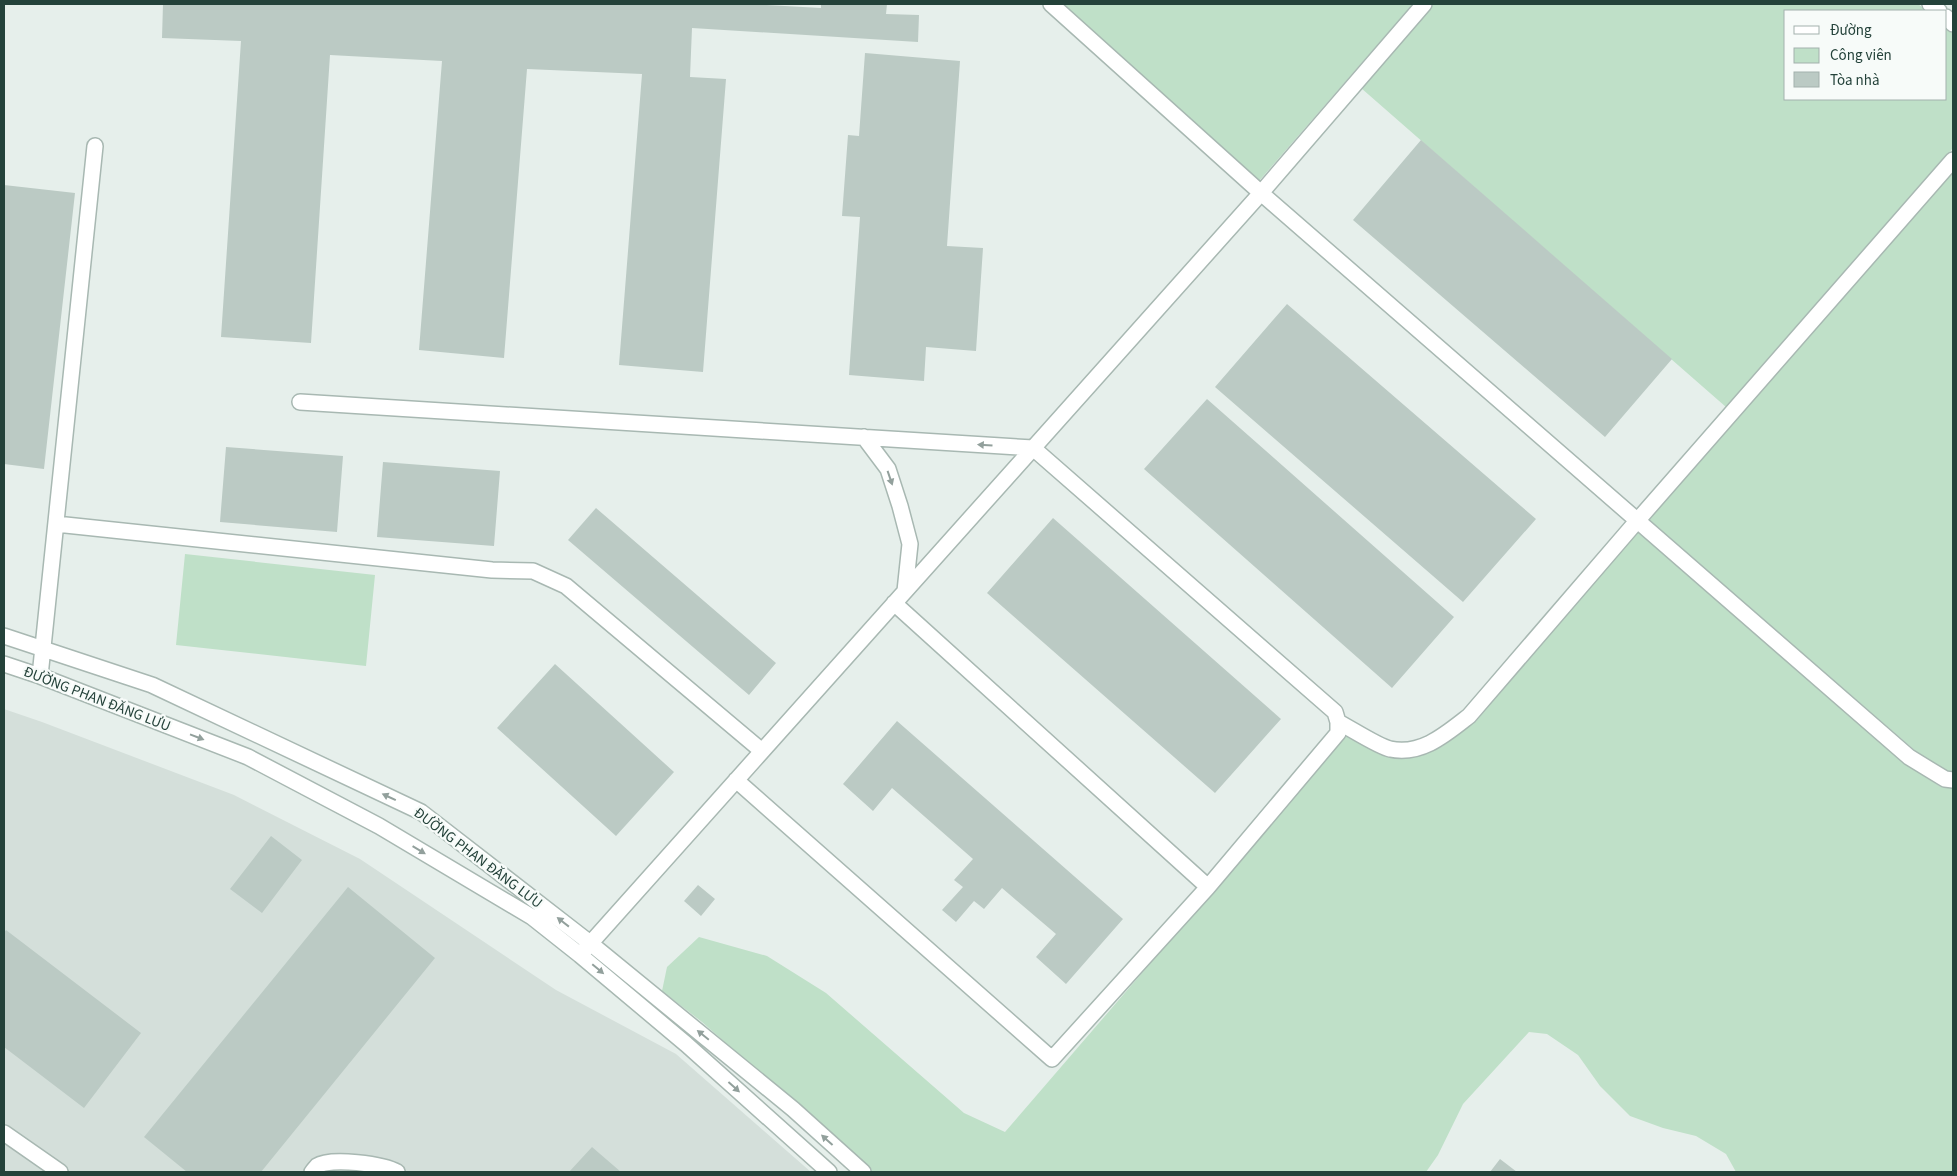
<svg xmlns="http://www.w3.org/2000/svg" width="1957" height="1176" viewBox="0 0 1957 1176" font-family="'Source Sans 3',sans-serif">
<rect width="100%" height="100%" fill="#e6efeb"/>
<path fill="#d4dfda" d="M4 709 42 722 234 795 360 859 556 990 676 1054 811 1172H4Z"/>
<path fill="#bfe0c8" d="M1063 4H1413L1259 181Z
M1434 4H1918L1927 11H1786V99H1946V28L1953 34V148L1726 407 1361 88Z
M1953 172V773L1947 772 1919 754 1648 520Z
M1638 532 1904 763 1941 787 1953 788V1172H1736L1726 1154 1696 1136 1663 1128 1630 1116 1600 1086 1578 1055 1547 1034 1529 1032 1463 1104 1438 1155 1426 1172H872L702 1022 662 991 667 967 699 937 767 956 826 993 964 1113 1005 1132 1347 735 1387 757 1421 756 1443 746 1476 721Z
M185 554 375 575 366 666 176 645Z"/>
<path fill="#bbcac4" d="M163 4H750L821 8V4H887L886 14 919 15 918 42 692 28 690 77 726 79 703 372 619 365 642 74 527 69 504 358 419 350 442 61 330 55 311 343 221 337 241 41 162 38Z
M865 53 960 61 947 246 983 248 976 351 926 347 924 381 849 375 860 217 842 216 848 135 859 136Z
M1421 140 1672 359 1605 437 1353 220Z
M4 185 75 193 44 469 4 464Z
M1287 304 1536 519 1463 602 1215 387Z
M1207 399 1454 617 1392 688 1144 469Z
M226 447 343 456 337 532 220 522Z
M383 462 500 471 494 546 377 537Z
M596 508 776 663 749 695 568 540Z
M1053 518 1281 719 1215 793 987 593Z
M555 664 674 772 616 836 497 728Z
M897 721 1123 919 1066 984 1036 957 1056 934 1002 888 984 909 974 901 956 922 942 910 963 887 954 880 973 859 892 788 873 811 843 784Z
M271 836 302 860 262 913 230 889Z
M698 885 715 899 701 916 684 901Z
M348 887 435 958 261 1172H187L144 1137Z
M6 930 141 1033 84 1108 4 1047V933Z
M592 1147 621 1172H569Z
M1500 1159 1517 1172H1490Z"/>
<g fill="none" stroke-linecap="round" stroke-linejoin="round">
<defs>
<path id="minor" d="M1051 4 1261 193 1909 757 1945 779 1953 780
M1930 4 1939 11
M1946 17 1953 24
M300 402 1033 448 1335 712 1338 722V733L1208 887 1052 1059 736 780
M864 437 888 469 900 506 910 544 905 591
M56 524 492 570 533 571 566 586 762 751
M894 603 1208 887
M4 636 152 685 421 812 590 943 793 1109 863 1172
M4 664 40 676 248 757 379 826 532 917 580 955 686 1044 829 1172
M40 676 95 146
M1338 722C1350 728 1379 747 1390 749 1421 756 1446 734 1469 716L1637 521 1953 160
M580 955 1261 193 1424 4
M4 1133 60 1172
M312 1172C314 1170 315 1168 317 1166 330 1157 384 1164 397 1172"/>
</defs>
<use href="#minor" stroke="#a8b8b2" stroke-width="18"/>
<use href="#minor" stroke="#fff" stroke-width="15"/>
</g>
<defs><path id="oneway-solid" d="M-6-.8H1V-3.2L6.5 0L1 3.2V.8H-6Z" transform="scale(1.25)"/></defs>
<g fill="#92a09c">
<use href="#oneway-solid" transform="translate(985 445) rotate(-176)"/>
<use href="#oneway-solid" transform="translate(890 478) rotate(71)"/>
<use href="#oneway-solid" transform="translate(197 737) rotate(21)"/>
<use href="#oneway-solid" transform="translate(389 797) rotate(-155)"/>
<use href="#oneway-solid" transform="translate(419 850) rotate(31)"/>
<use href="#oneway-solid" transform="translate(563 922) rotate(-142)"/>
<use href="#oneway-solid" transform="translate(598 969) rotate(40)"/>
<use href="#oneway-solid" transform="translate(703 1035) rotate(-141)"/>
<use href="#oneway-solid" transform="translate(734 1087) rotate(42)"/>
<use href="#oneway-solid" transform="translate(827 1140) rotate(-138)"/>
</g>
<g text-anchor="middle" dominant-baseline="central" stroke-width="4.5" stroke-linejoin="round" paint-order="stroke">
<g font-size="15" fill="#24423a" stroke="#f7fbf9">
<text transform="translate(97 699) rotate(21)">ĐƯỜNG PHAN ĐĂNG LƯU</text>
<text transform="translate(478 858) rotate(37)">ĐƯỜNG PHAN ĐĂNG LƯU</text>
</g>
</g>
<rect width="1957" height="1176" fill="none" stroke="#24423a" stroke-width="10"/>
<rect x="1784" y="10" width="162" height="90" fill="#f7fbf9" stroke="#a3b1ad"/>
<rect x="1794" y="26" width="25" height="8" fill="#ffffff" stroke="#a3b1ad"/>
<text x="1830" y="35" font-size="15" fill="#24423a">Đường</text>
<rect x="1794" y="48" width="25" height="15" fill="#bfe0c8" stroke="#a3b1ad"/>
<text x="1830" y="60" font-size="15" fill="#24423a">Công viên</text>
<rect x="1794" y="72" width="25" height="15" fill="#bbcac4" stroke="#a3b1ad"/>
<text x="1830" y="85" font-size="15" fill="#24423a">Tòa nhà</text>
</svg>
